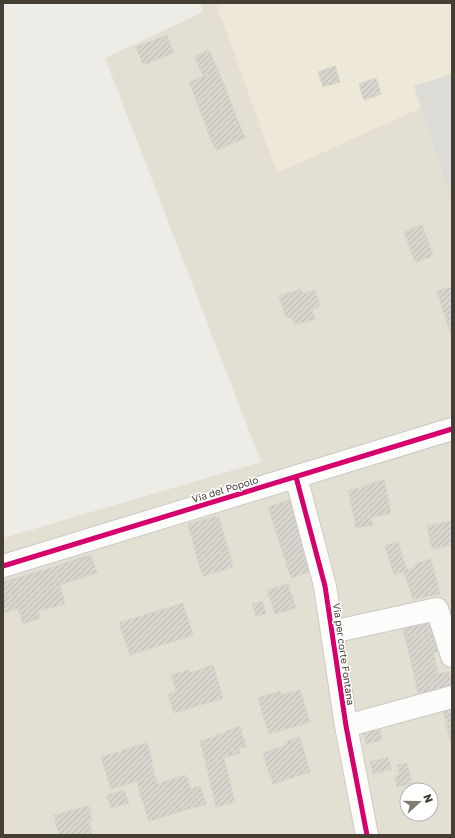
<svg xmlns="http://www.w3.org/2000/svg" width="455" height="838" viewBox="0 0 455 838" font-family="'Golos Text',sans-serif">
<defs>
<pattern id="building-hatch" width="6" height="6" patternUnits="userSpaceOnUse"><rect width="6" height="6" fill="#d8d5ce"/><path d="M-1 1l2-2M0 6l6-6M5 7l2-2" fill="none" stroke="#bbb8b1"/></pattern>
</defs>
<rect width="100%" height="100%" fill="#eeece6"/>
<path fill="#e3dfd3" fill-rule="evenodd" d="M200 3H452V835H3V538L261 462 105 58 203 12ZM407 790H431V814H407Z"/>
<path fill="#ede8d7" d="M216 3H452V204L421 108 277 173Z"/>
<path fill="#dddbd6" d="M452 74V204L414 86Z"/>
<path fill="url(#building-hatch)" stroke="#d6d3cc" d="M167 35 174 53 143 65 136 47Z
M209 50 218 71 203 76 195 56Z
M335 66 340 82 323 87 318 72Z
M218 71 226 90 197 102 189 82Z
M376 78 381 94 364 100 359 84Z
M226 90 231 104 203 117 197 102Z
M231 104 239 123 209 135 203 117Z
M239 123 245 138 216 150 209 135Z
M422 225 433 256 415 262 404 232Z
M452 287V338L437 291Z
M301 289 303 294 315 290 320 306 312 309 315 319 295 325 292 317 286 318 279 296Z
M384 480 391 513 371 518 364 486Z
M364 486 371 518 355 521 348 491Z
M293 499 314 570 291 578 268 507Z
M218 516 229 551 198 560 188 524Z
M371 518 373 525 356 528 355 521Z
M452 521V545L432 549 427 526Z
M398 541 407 570 394 575 385 546Z
M229 551 233 567 203 576 198 560Z
M91 555 97 573 84 577 79 558Z
M79 558 84 577 60 585 54 567Z
M431 559 440 594 413 599 404 571 416 567 415 564Z
M54 567 60 585 25 595 23 591 3 598V582Z
M288 584 296 608 275 614 267 590Z
M60 585 65 604 38 611 40 618 32 621 25 595Z
M23 591 32 621 23 624 18 608 16 609 12 595Z
M12 595 16 609 3 613V598Z
M262 601 266 613 256 617 252 604Z
M183 603 193 635 130 655 119 623Z
M431 614 435 631 405 637 401 622Z
M435 631 440 651 432 653 428 632Z
M428 632 438 674 430 675 435 696 420 700 405 637Z
M213 665 223 698 174 713 168 694 176 691 171 675 189 670V673Z
M449 672 452 683V692L435 696 430 675Z
M300 690 310 722 269 734 258 698 280 691 281 695Z
M452 700V722L446 723 442 702Z
M452 722V748L446 723Z
M378 723 382 740 366 744 362 727Z
M240 726 246 746 232 751 225 732Z
M226 733 232 751 238 749 240 753 223 758 217 735Z
M217 736 224 759 206 764 200 741Z
M299 737 304 751 297 753 304 774 278 782 275 772 269 774 263 753 287 745 285 742Z
M147 743 153 763 151 764 157 784 139 790 137 781 111 789 101 757Z
M304 751 310 772 304 774 297 753Z
M388 757 391 769 373 774 370 762Z
M224 759 235 802 216 807 206 764Z
M407 763 412 783 397 787 395 776 400 775 397 765Z
M275 772 278 782 273 784 270 774Z
M186 775 196 803 172 810 163 782Z
M163 782 173 814 149 821 139 790Z
M200 786 206 804 173 814 172 810 196 803 191 789Z
M124 790 129 803 111 808 107 795Z
M89 806 92 820 89 821 92 835H59L54 815Z"/>
<g fill="none" stroke-linecap="round" stroke-linejoin="round">
<defs>
<path id="minor" d="M296 477 325 586 346 726 367 835
M3 566 452 429
M332 632 437 609 452 656
M346 726 452 697"/>
</defs>
<use href="#minor" stroke="#cccac4" stroke-width="24"/>
<use href="#minor" stroke="#fcfcfb" stroke-width="22"/>
<defs>
<path id="cycleway" d="M296 477 325 586 346 726 367 835
M3 566 452 429"/>
</defs>
<use href="#cycleway" stroke="#fff" stroke-width="8"/>
<use href="#cycleway" stroke="#d6006c" stroke-width="5"/>
</g>
<g text-anchor="middle" dominant-baseline="central" stroke-width="3" stroke-linejoin="round" paint-order="stroke">
<g font-size="10" fill="#443e33" stroke="#fff">
<text transform="translate(225 489) rotate(-17)">Via del Popolo</text>
<text transform="translate(344 654) rotate(82)">Via per corte Fontana</text>
</g>
</g>
<rect width="455" height="838" fill="none" stroke="#443e33" stroke-width="8"/>
<g transform="translate(419 802) rotate(69)"><circle r="19" fill="#ffffff" stroke="#b4b2ad"/>
<path d="M0-3L7 15L0 10L-7 15Z" fill="#807b72"/>
<text y="-6" font-size="11" font-weight="bold" text-anchor="middle" fill="#443e33">N</text>
</g>
</svg>
